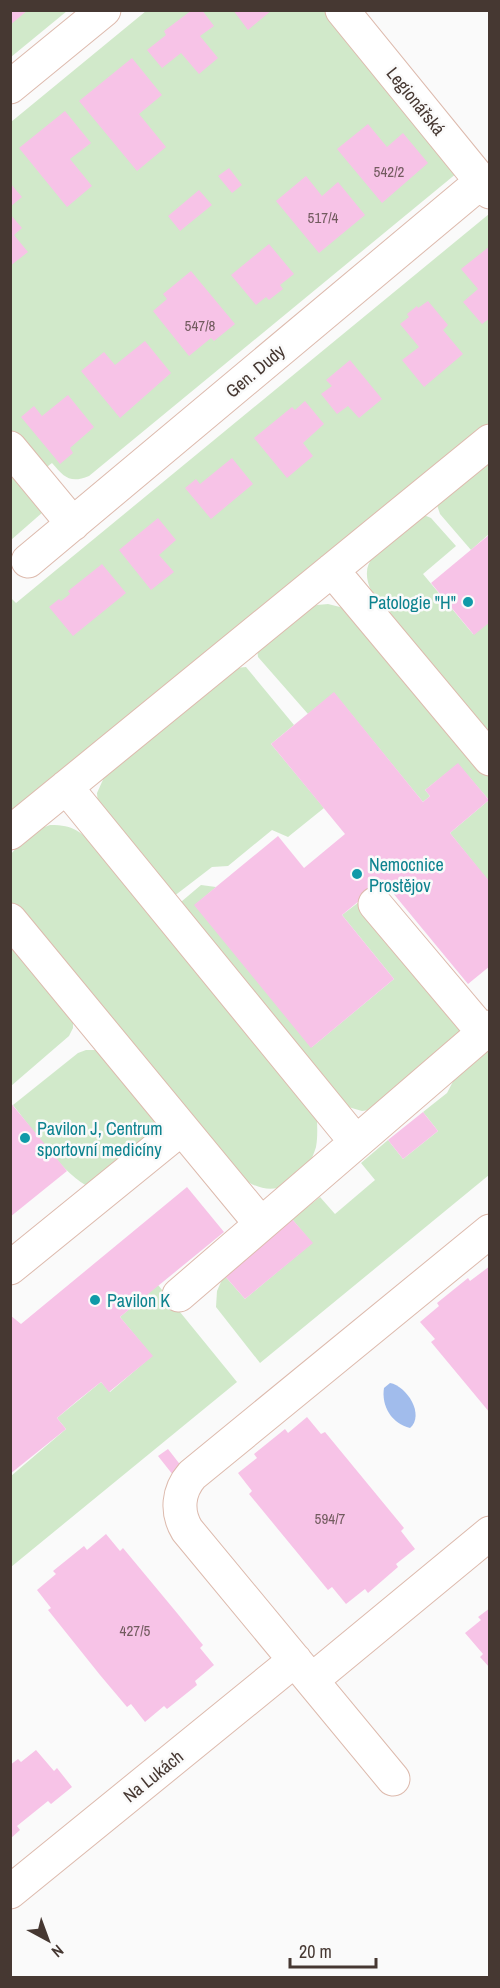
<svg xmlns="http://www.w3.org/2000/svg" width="500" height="1988" viewBox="0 0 500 1988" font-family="'Archivo Narrow',sans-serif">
<rect width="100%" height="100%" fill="#fafafa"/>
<path fill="#d1e9ca" d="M11 11H67L11 57Z
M146 11H324L457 173 89 476C70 484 64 477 52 463L43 470 11 431V122Z
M489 214V428L11 815 10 597 16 603Z
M489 458V534L471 550 440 514 436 502Z
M10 463 43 512 11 540H10Z
M417 512 431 518 456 546 423 574 473 634 489 622V739L377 603C373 594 366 583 367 572 367 553 404 526 417 512Z
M328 604 348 609 360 620 489 777V882L450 833 489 800 458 764 425 790 430 796 423 802 334 693 308 714 258 657 257 649 307 609 317 605Z
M246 667 294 725 271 744 324 808 288 837 272 830 228 866 212 867 169 900 98 806 97 793 106 773 235 668Z
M50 825C75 825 80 832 98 848L317 1114C317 1124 318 1137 316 1147 305 1184 271 1203 240 1176L11 904V854C22 841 33 830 50 825Z
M201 885 216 887 195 905 312 1047 394 979 342 915 359 902 459 1026 461 1034 376 1109 362 1111 338 1104 175 907Z
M10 933 73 1021V1028L69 1036 11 1086Z
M489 1045V1175L260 1363 216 1307 217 1291 224 1275 245 1299 312 1243 292 1219 320 1197 335 1214 375 1180 361 1163 388 1140 403 1159 438 1131 423 1112 447 1093 459 1070Z
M86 1050H102L155 1116 153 1133 91 1188C64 1176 33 1130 13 1105L78 1053Z
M158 1285 237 1382 11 1567V1476L66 1429 57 1418 101 1382 110 1392 152 1356 120 1317Z"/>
<path fill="#a1bcec" d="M390 1383C407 1386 425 1415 410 1428 392 1424 381 1406 384 1388Z"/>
<path fill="#f7c3e7" d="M10 10H28L10 25Z
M192 10H202L214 26 200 36 218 58 199 74 181 53 162 68 147 50 166 35 164 31Z
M233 10H272L248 30Z
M132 58 162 95 139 114 166 147 137 171 79 101Z
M65 111 91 143 70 159 92 186 67 207 19 148Z
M368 124 387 147 403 133 428 163 382 203 337 149Z
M229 168 242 185 232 193 218 176Z
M306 176 322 196 338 182 365 215 319 253 276 201Z
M10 183 22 197 10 207Z
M199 190 212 205 180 231 168 216Z
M10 214 22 228 14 235 28 252 10 266Z
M269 244 294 274 280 285 283 289 269 300 266 297 256 305 231 275Z
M490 246V318L482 324 463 302 478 289 461 269Z
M191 271 235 324 214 341 211 338 189 356 153 311 167 299 163 294Z
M428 301 448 325 443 330 463 354 424 387 402 360 419 347 400 324 409 317 407 314 417 306 418 308Z
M145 341 171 373 120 418 81 371 104 352 115 365Z
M350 360 382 399 359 418 348 406 337 414 321 394 332 386 326 380Z
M68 395 94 427 70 448 73 453 60 464 21 417 34 406 42 416Z
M305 401 324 424 303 443 313 456 287 478 254 438 292 407 295 410Z
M232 458 253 484 211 519 185 488 196 479 200 484Z
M158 518 176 540 159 555 174 572 151 590 119 550Z
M490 534V622L474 635 431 583Z
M102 564 126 593 73 636 49 607 59 599 61 601 70 594 68 591Z
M334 692 423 802 430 796 425 790 458 763 489 800 450 833 490 882V966L468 984 383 881 342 915 394 979 311 1048 194 905 278 836 304 868 345 834 271 744Z
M10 1102 67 1171 10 1217Z
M423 1112 438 1131 403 1159 388 1140Z
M187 1187 224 1232 120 1317 153 1356 109 1392 101 1382 77 1401 57 1418 66 1429 10 1474V1315L21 1324Z
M292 1219 313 1243 245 1299 224 1275Z
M490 1266V1413L431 1342 435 1339 420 1322 439 1306 437 1303 468 1278 470 1281Z
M307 1417 321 1434 325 1432 404 1528 401 1531 415 1549 396 1564 398 1567 368 1593 365 1589 346 1604 332 1587 328 1590 249 1494 252 1491 238 1473 257 1458 254 1454 285 1429 288 1433Z
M168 1449 182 1467 173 1475 158 1456Z
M106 1534 120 1551 123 1548 177 1613 203 1645 200 1648 214 1665 195 1681 197 1685 167 1709 164 1706 145 1722 131 1704 127 1707 100 1675 48 1610 51 1608 37 1590 56 1574 53 1571 84 1546 87 1550Z
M490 1608V1668L480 1657 483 1654 465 1633 481 1620 478 1617Z
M36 1750 54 1771 57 1768 72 1787 51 1804 48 1801 17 1826 20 1830 10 1839V1765L18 1759 21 1762Z"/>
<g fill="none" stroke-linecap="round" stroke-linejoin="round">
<defs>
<path id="minor" d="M342 10 490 192
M10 87 104 10
M10 448 73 524
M28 561 481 182
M332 570 490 759
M66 787 356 1142
M10 833 490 441
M375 904 483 1032
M10 920 261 1224
M10 1268 181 1129
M179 1295 490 1027
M312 1680 490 1533
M393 1779 187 1530C176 1512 178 1491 192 1475L490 1231
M10 1892 295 1660"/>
</defs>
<use href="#minor" stroke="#ddbaad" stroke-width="35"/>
<use href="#minor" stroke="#fff" stroke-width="33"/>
</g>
<g fill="#0f9aa8" stroke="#fafafa" stroke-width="2">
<circle cx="468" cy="602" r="6"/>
<circle cx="357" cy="874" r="6"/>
<circle cx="25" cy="1138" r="6"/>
<circle cx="95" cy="1300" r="6"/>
</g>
<g text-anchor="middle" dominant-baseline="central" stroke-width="5" stroke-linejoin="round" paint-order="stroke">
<g font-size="15" fill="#725b5f">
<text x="389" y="171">542/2</text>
<text x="323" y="217">517/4</text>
<text x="200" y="325">547/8</text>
<text x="330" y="1518">594/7</text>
<text x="135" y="1630">427/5</text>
</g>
<g font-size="18" fill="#463832" stroke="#fafafa">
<text transform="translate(416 101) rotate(51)">Legionářská</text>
<text transform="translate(255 371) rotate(-40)">Gen. Dudy</text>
<text transform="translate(153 1776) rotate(-39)">Na Lukách</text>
</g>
<g font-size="18" fill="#0d838f" stroke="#fafafa" text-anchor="start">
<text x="456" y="602" text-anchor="end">Patologie "H"</text>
<text x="369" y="864">Nemocnice<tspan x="369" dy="21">Prostějov</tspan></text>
<text x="37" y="1128">Pavilon J, Centrum<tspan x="37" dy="21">sportovní medicíny</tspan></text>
<text x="107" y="1300">Pavilon K</text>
</g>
</g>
<rect width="500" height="1988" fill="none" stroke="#463832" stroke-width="24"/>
<g transform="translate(48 1940) rotate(139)" stroke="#fafafa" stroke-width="4.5" paint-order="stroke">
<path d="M0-4.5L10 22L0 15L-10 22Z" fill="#463832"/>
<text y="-9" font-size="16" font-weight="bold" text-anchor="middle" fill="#463832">N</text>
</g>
<path d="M290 1958v9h86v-9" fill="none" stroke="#463832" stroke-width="3"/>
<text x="299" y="1958" font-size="18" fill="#463832" stroke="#fafafa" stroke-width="4.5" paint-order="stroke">20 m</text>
</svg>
